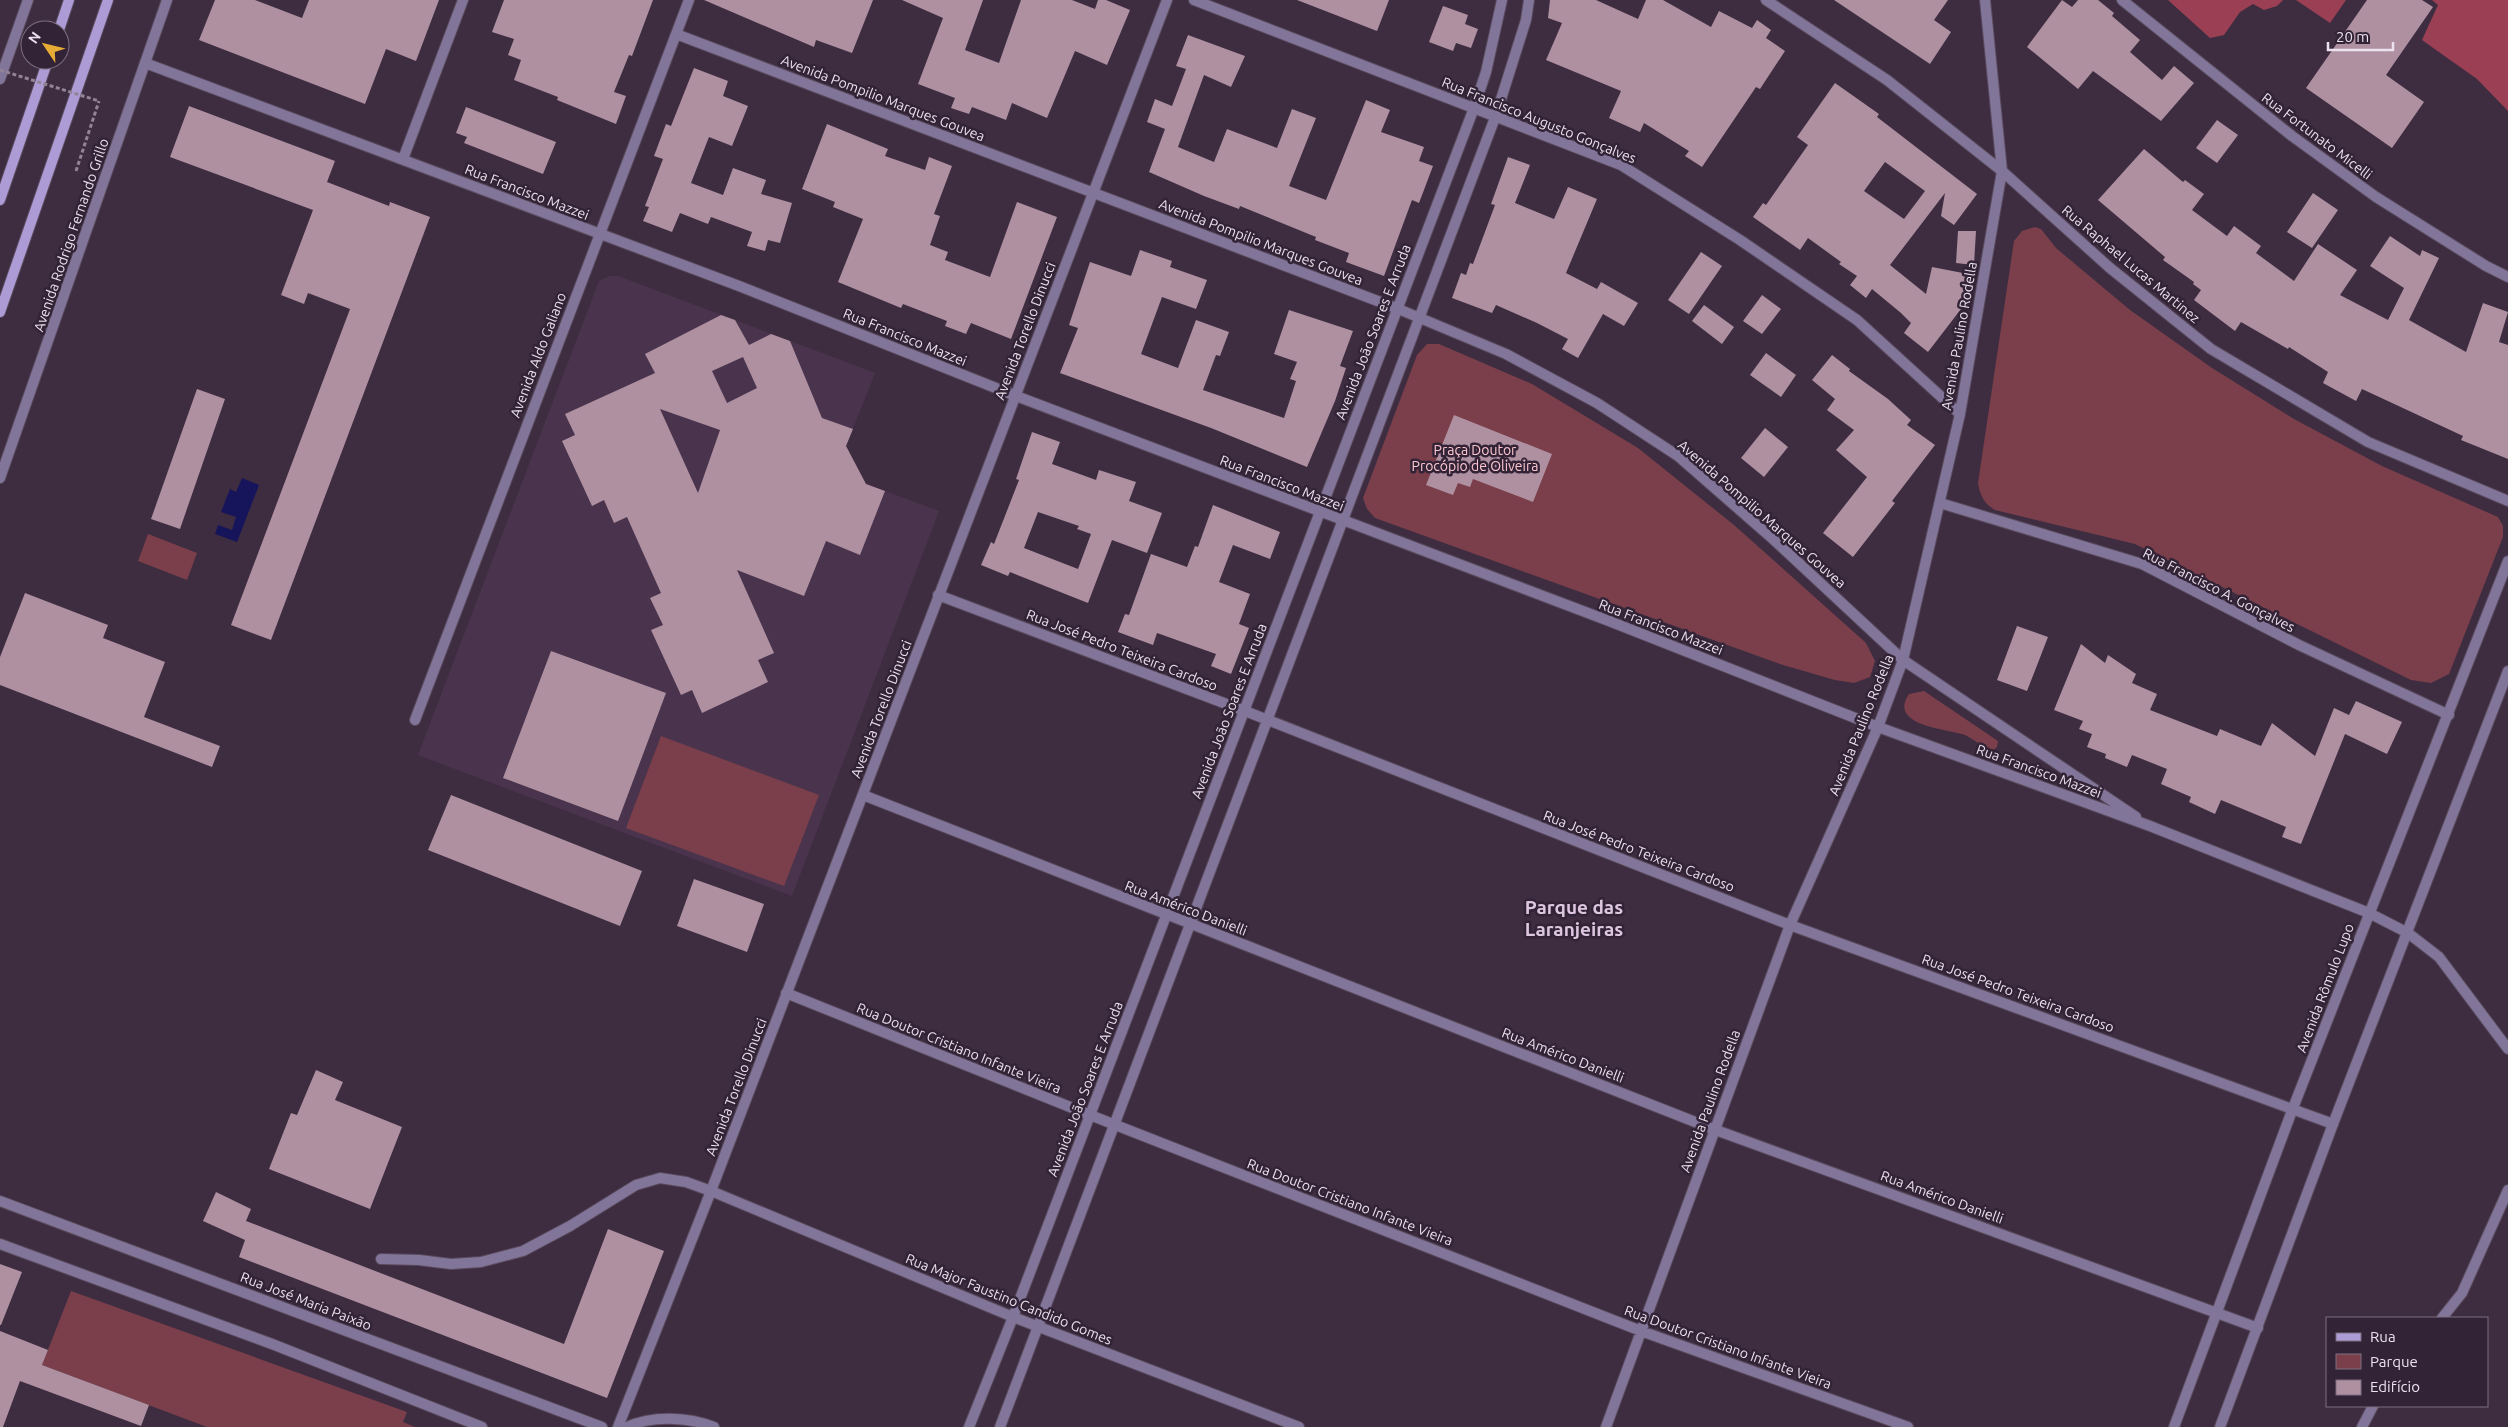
<svg xmlns="http://www.w3.org/2000/svg" width="2508" height="1427" viewBox="0 0 2508 1427" font-family="Ubuntu,sans-serif">
<rect width="100%" height="100%" fill="#3e2d41"/>
<path fill="#4a344d" d="M609 276H618L875 373 846 446 866 484 939 511 792 896 418 755 599 281Z"/>
<path fill="#7a3f4a" d="M2035 227 2041 229 2056 248 2130 310 2212 368 2294 419 2382 466 2498 517 2503 526V537L2449 674 2431 683 2411 680 2135 544 1995 510C1984 504 1980 495 1978 483L2014 241 2022 231Z
M1427 344H1439L1532 384 1638 448 1734 525 1866 643 1875 661 1870 677 1854 683 1835 680 1783 665 1375 518 1367 509 1363 498 1417 355Z
M148 534 197 553 187 580 138 561Z
M1924 691 1998 741 1997 747 1992 751C1982 747 1974 739 1965 735 1948 729 1887 726 1909 694Z
M661 736 819 795 784 886 626 828Z
M71 1291 407 1412 403 1422 415 1427H207L42 1365Z"/>
<path fill="#9b4054" d="M2168 0H2283L2277 6 2264 10 2253 4 2240 12 2224 35 2210 38Z
M2296 0H2346L2330 23Z
M2432 0H2508V111L2477 79 2422 40 2438 5Z"/>
<path fill="#16155c" d="M242 478 259 485 237 542 215 534 218 525 232 530 236 517 221 512 230 489 236 492Z"/>
<path fill="#ae90a0" fill-rule="evenodd" d="M215 0H255L302 18 309 0H439L416 61 386 49 365 104 199 40Z
M504 0H653L632 56 629 55 614 92 626 96 616 124 557 100 558 97 514 80 521 60 508 55 514 39 492 32Z
M704 0H873L852 53 816 40 814 47Z
M902 0H983L965 50 999 63 1021 0H1072L1095 9 1098 0H1106L1130 10 1107 65 1075 51 1047 118 1012 103 1006 120 972 107 969 114 951 108 955 98 918 84 943 18Z
M1297 0H1389L1377 31Z
M1550 0H1596L1638 19 1646 0H1663L1711 27 1719 11 1752 28 1757 20 1771 30 1766 38 1785 51 1760 89 1756 87 1702 167 1685 156 1689 151 1644 123 1640 132 1609 118 1621 91 1546 60 1562 23 1548 18Z
M1834 0H1948L1934 20 1951 32 1930 64Z
M2062 0 2072 7 2078 0H2098L2114 13 2112 16 2140 40 2130 52 2162 80 2174 66 2194 83 2161 121 2093 71 2078 89 2027 47Z
M2367 0H2422L2433 7 2386 75 2424 102 2392 148 2306 88Z
M1443 6 1468 15 1465 24 1478 29 1471 48 1456 43 1453 51 1429 42Z
M1188 35 1245 56 1231 87 1204 75 1178 147 1214 162 1227 129 1277 148 1292 109 1316 118 1289 186 1326 200 1366 100 1390 110 1381 132 1424 147 1419 161 1433 166 1419 203 1412 200 1384 276 1346 262 1349 253 1315 240 1316 237 1240 206 1239 209 1204 196 1149 172 1165 129 1147 122 1155 99 1172 106 1186 69 1176 66Z
M694 68 728 81 723 96 748 106 732 146 709 137 691 183 723 195 733 168 766 180 761 194 792 203 780 243 768 240 765 251 747 246 752 232 711 217 708 224 680 213 672 232 643 221 649 207 645 206 663 159 654 156 666 124 671 126Z
M1835 83 1879 114 1877 117 1977 194 1954 225 1941 216 1945 193 1890 265 1926 294 1932 267 1968 274 1961 309 1928 352 1904 333 1911 323 1901 313 1872 289 1866 298 1850 285 1857 276 1839 264 1841 262 1808 238 1800 250 1753 217 1763 203 1766 205 1808 145 1797 137ZM1885 162 1925 191 1904 219 1864 191Z
M189 106 335 161 327 182 389 206 390 202 430 217 271 640 231 625 350 309 308 293 304 304 281 295 313 210 170 157Z
M466 107 556 142 543 174 464 143 467 137 456 133Z
M2217 120 2238 135 2217 163 2196 148Z
M827 124 888 149 885 156 925 170 929 157 952 166 934 214 940 216 930 245 948 252 945 260 990 277 1017 202 1057 217 1011 339 971 323 966 334 945 326 947 321 903 304 901 308 838 282 863 219 833 207 835 202 802 189Z
M2144 149 2183 182 2185 180 2204 194 2192 210 2227 236 2234 226 2261 246 2256 253 2294 281 2318 244 2357 270 2340 295 2388 320 2404 288 2370 266 2390 236 2420 256 2422 250 2439 258 2409 320 2466 352 2483 303 2508 312 2499 342 2508 345V459L2461 440 2463 436 2362 389 2356 401 2323 383 2328 372 2289 347 2288 349 2241 322 2235 331 2194 300 2201 290 2193 284 2194 282 2163 260 2165 257 2098 200Z
M1508 157 1530 165 1515 203 1554 219 1568 187 1597 199 1566 273 1597 289 1601 282 1638 303 1624 326 1603 314 1578 358 1562 349 1568 339 1537 323 1496 305 1492 313 1452 298 1461 273 1466 275 1470 263 1473 264 1495 205 1491 204Z
M2313 193 2338 210 2312 248 2287 232Z
M1958 231H1976L1974 265 1956 263Z
M1140 250 1172 261 1170 267 1207 280 1196 309 1162 297 1141 354 1178 368 1196 320 1229 332 1220 356 1216 355 1203 390 1284 418 1296 381 1290 379 1297 362 1274 354 1289 310 1353 331 1340 366 1346 368 1335 401 1307 467 1211 428 1060 373 1078 328 1069 325 1090 262 1131 276Z
M1701 252 1722 266 1689 314 1668 300Z
M1762 295 1781 309 1762 334 1743 321Z
M1704 305 1734 327 1722 344 1692 321Z
M721 315 735 320 749 345 771 334 790 341 822 418 853 429 846 446 866 484 885 491 860 555 826 541 804 596 737 570 774 653 758 660 768 682 702 713 692 690 681 695 651 630 663 625 650 598 661 593 627 517 614 523 604 500 592 506 562 441 575 435 565 414 655 373 645 354ZM743 357 757 388 727 403 712 371ZM660 409 720 430 698 493Z
M1766 353 1796 375 1781 397 1750 375Z
M1832 355 1850 369 1849 371 1888 399 1911 420 1907 425 1935 445 1892 501 1895 503 1853 557 1823 533 1867 477 1836 450 1854 430 1827 410 1835 399 1812 380Z
M197 389 225 399 180 529 151 519Z
M1454 415 1552 454 1533 502 1473 479 1470 487 1458 483 1453 495 1426 485Z
M1765 428 1788 447 1764 477 1741 458Z
M1032 432 1060 442 1052 464 1096 480 1099 470 1136 482 1129 501 1162 513 1147 553 1112 540 1088 603 1010 572 1008 576 981 565 991 542 994 544 1019 480 1016 479ZM1038 512 1079 526 1077 529 1091 534 1078 569 1024 548Z
M1213 505 1280 532 1270 559 1233 545 1219 582 1250 594 1239 624 1249 628 1231 674 1211 666 1216 654 1157 633 1153 645 1118 632 1125 614 1129 615 1151 554 1187 567 1195 546 1198 547Z
M25 593 108 625 103 638 165 662 144 717 220 746 212 767 0 685V657Z
M2017 626 2048 637 2027 691 1997 680Z
M2081 644 2105 663 2108 655 2136 674 2132 683 2157 694 2150 710 2217 736 2220 729 2261 746 2272 723 2315 756 2334 708 2349 715 2356 701 2402 722 2387 754 2345 734 2301 844 2282 837 2286 827 2221 800 2215 814 2189 802 2191 797 2161 784 2167 769 2132 755 2127 767 2105 758 2106 754 2087 747 2092 734 2079 729 2083 721 2054 710Z
M551 651 666 693 618 821 503 778Z
M451 795 642 871 620 926 428 850Z
M694 879 764 904 747 952 677 926Z
M316 1070 343 1082 335 1100 402 1127 370 1209 269 1169 291 1113 297 1115Z
M216 1192 251 1209 246 1221 564 1344 608 1229 664 1251 607 1398 239 1257 245 1240 203 1221Z
M0 1264 22 1272 1 1325H0Z
M0 1331 48 1350 42 1365 149 1405 141 1426 20 1381 3 1427H0Z"/>
<g fill="none" stroke-linecap="round" stroke-linejoin="round">
<defs>
<path id="service" d="M381 1259 419 1260 451 1264 481 1262 523 1251 570 1226 636 1185 660 1178 686 1182 711 1191"/>
<path id="minor" d="M1194 0 1621 165 1740 240 1857 320 1960 414
M1766 0 1887 80 2002 171 2110 268 2211 349 2368 442 2508 501
M2122 0 2292 136 2376 197 2486 266 2508 277
M676 34 1396 308 1506 354 1597 403 1678 456 1773 539 1903 660 2136 817
M145 63 739 286 1016 396 1609 621 1878 727 2150 826 2369 913 2408 933 2439 957 2508 1049
M403 159 463 0
M1940 503 2142 564 2299 645 2449 715
M938 595 1245 711 1790 925 2333 1124
M415 720 689 0
M863 795 1713 1129 2258 1328
M786 993 1090 1115 1641 1331 1908 1427
M711 1191 1013 1317 1299 1427
M2442 1318 2462 1293 2508 1190
M618 1427 711 1191 1167 0
M1606 1427 1790 925 1878 727 1903 660 1960 414 2002 171 1985 0
M2362 1427 2373 1406"/>
<path id="tertiary" d="M0 79 28 0
M0 478 167 0
M0 1201 602 1427
M0 1244 272 1344 482 1427
M627 1427C653 1415 688 1417 714 1427
M969 1427 1013 1317 1474 108 1486 72 1502 0
M1000 1427 1496 115 1526 20 1529 0
M2174 1427 2293 1108 2508 561
M2220 1427 2333 1124 2508 671"/>
<path id="secondary" d="M59 30 69 0
M0 200 48 60
M0 312 108 0"/>
</defs>
<use href="#service" stroke="#5a4a5d" stroke-width="12"/>
<use href="#minor" stroke="#5a4a5d" stroke-width="12"/>
<use href="#tertiary" stroke="#5a4a5d" stroke-width="12"/>
<use href="#secondary" stroke="#5a4a5d" stroke-width="12"/>
<path stroke="#928494" stroke-width="3" stroke-dasharray="4 2.5" stroke-linecap="butt" d="M76 171 99 101"/>
<use href="#service" stroke="#81769a" stroke-width="10"/>
<use href="#minor" stroke="#81769a" stroke-width="10"/>
<use href="#tertiary" stroke="#81769a" stroke-width="10"/>
<use href="#secondary" stroke="#ac9bd4" stroke-width="10"/>
<path stroke="#928494" stroke-width="3" stroke-dasharray="4 2.5" stroke-linecap="butt" d="M0 70 99 101"/>
</g>
<g text-anchor="middle" dominant-baseline="central" stroke-width="5" stroke-linejoin="round" paint-order="stroke">
<g font-size="14" fill="#ece1ee" stroke="#332336">
<text transform="translate(883 98) rotate(21)">Avenida Pompilio Marques Gouvea</text>
<text transform="translate(1539 120) rotate(22)">Rua Francisco Augusto Gonçalves</text>
<text transform="translate(2317 136) rotate(37)">Rua Fortunato Micelli</text>
<text transform="translate(527 192) rotate(21)">Rua Francisco Mazzei</text>
<text transform="translate(71 235) rotate(-71)">Avenida Rodrigo Fernando Grillo</text>
<text transform="translate(1261 242) rotate(21)">Avenida Pompilio Marques Gouvea</text>
<text transform="translate(2131 264) rotate(40)">Rua Raphael Lucas Martinez</text>
<text transform="translate(1025 331) rotate(-69)">Avenida Torello Dinucci</text>
<text transform="translate(1373 332) rotate(-69)">Avenida João Soares E Arruda</text>
<text transform="translate(1959 336) rotate(-80)">Avenida Paulino Rodella</text>
<text transform="translate(905 337) rotate(22)">Rua Francisco Mazzei</text>
<text transform="translate(538 355) rotate(-69)">Avenida Aldo Galiano</text>
<text transform="translate(1282 483) rotate(21)">Rua Francisco Mazzei</text>
<text transform="translate(1762 514) rotate(41)">Avenida Pompilio Marques Gouvea</text>
<text transform="translate(2219 590) rotate(27)">Rua Francisco A. Gonçalves</text>
<text transform="translate(1661 627) rotate(21)">Rua Francisco Mazzei</text>
<text transform="translate(1122 650) rotate(21)">Rua José Pedro Teixeira Cardoso</text>
<text transform="translate(881 709) rotate(-69)">Avenida Torello Dinucci</text>
<text transform="translate(1229 711) rotate(-69)">Avenida João Soares E Arruda</text>
<text transform="translate(1861 725) rotate(-68)">Avenida Paulino Rodella</text>
<text transform="translate(2039 771) rotate(20)">Rua Francisco Mazzei</text>
<text transform="translate(1639 851) rotate(21)">Rua José Pedro Teixeira Cardoso</text>
<text transform="translate(1186 908) rotate(21)">Rua Américo Danielli</text>
<text transform="translate(2325 988) rotate(-69)">Avenida Rômulo Lupo</text>
<text transform="translate(2018 993) rotate(20)">Rua José Pedro Teixeira Cardoso</text>
<text transform="translate(959 1048) rotate(22)">Rua Doutor Cristiano Infante Vieira</text>
<text transform="translate(1563 1055) rotate(21)">Rua Américo Danielli</text>
<text transform="translate(736 1087) rotate(-69)">Avenida Torello Dinucci</text>
<text transform="translate(1085 1089) rotate(-69)">Avenida João Soares E Arruda</text>
<text transform="translate(1710 1101) rotate(-70)">Avenida Paulino Rodella</text>
<text transform="translate(1942 1197) rotate(20)">Rua Américo Danielli</text>
<text transform="translate(1350 1202) rotate(21)">Rua Doutor Cristiano Infante Vieira</text>
<text transform="translate(1009 1299) rotate(22)">Rua Major Faustino Candido Gomes</text>
<text transform="translate(306 1301) rotate(21)">Rua José Maria Paixão</text>
<text transform="translate(1728 1347) rotate(20)">Rua Doutor Cristiano Infante Vieira</text>
</g>
<g font-size="14" fill="#fcc7cf" stroke="#332336">
<text x="1475" y="450">Praça Doutor<tspan x="1475" dy="16">Procópio de Oliveira</tspan></text>
</g>
<g font-size="19" font-weight="bold" fill="#ddc7e0" stroke="#332336">
<text x="1574" y="907">Parque das<tspan x="1574" dy="22">Laranjeiras</tspan></text>
</g>
</g>
<rect x="2326" y="1317" width="162" height="90" fill="#332336" stroke="#7d6f80"/>
<rect x="2336" y="1333" width="25" height="8" fill="#ac9bd4" stroke="#7d6f80"/>
<text x="2370" y="1342" font-size="15" fill="#ece1ee">Rua</text>
<rect x="2336" y="1354" width="25" height="15" fill="#7a3f4a" stroke="#7d6f80"/>
<text x="2370" y="1367" font-size="15" fill="#ece1ee">Parque</text>
<rect x="2336" y="1380" width="25" height="15" fill="#ae90a0" stroke="#7d6f80"/>
<text x="2370" y="1392" font-size="15" fill="#ece1ee">Edifício</text>
<g transform="translate(45 45) rotate(305)"><circle r="24" fill="#332336" stroke="#7d6f80"/>
<path d="M0-4L9 19L0 12L-9 19Z" fill="#e7ac36"/>
<text y="-8" font-size="14" font-weight="bold" text-anchor="middle" fill="#ece1ee">N</text>
</g>
<path d="M2328 42v8h65v-8" fill="none" stroke="#ece1ee" stroke-width="2.5"/>
<text x="2336" y="42" font-size="15" fill="#ece1ee" stroke="#332336" stroke-width="4" paint-order="stroke">20 m</text>
</svg>
